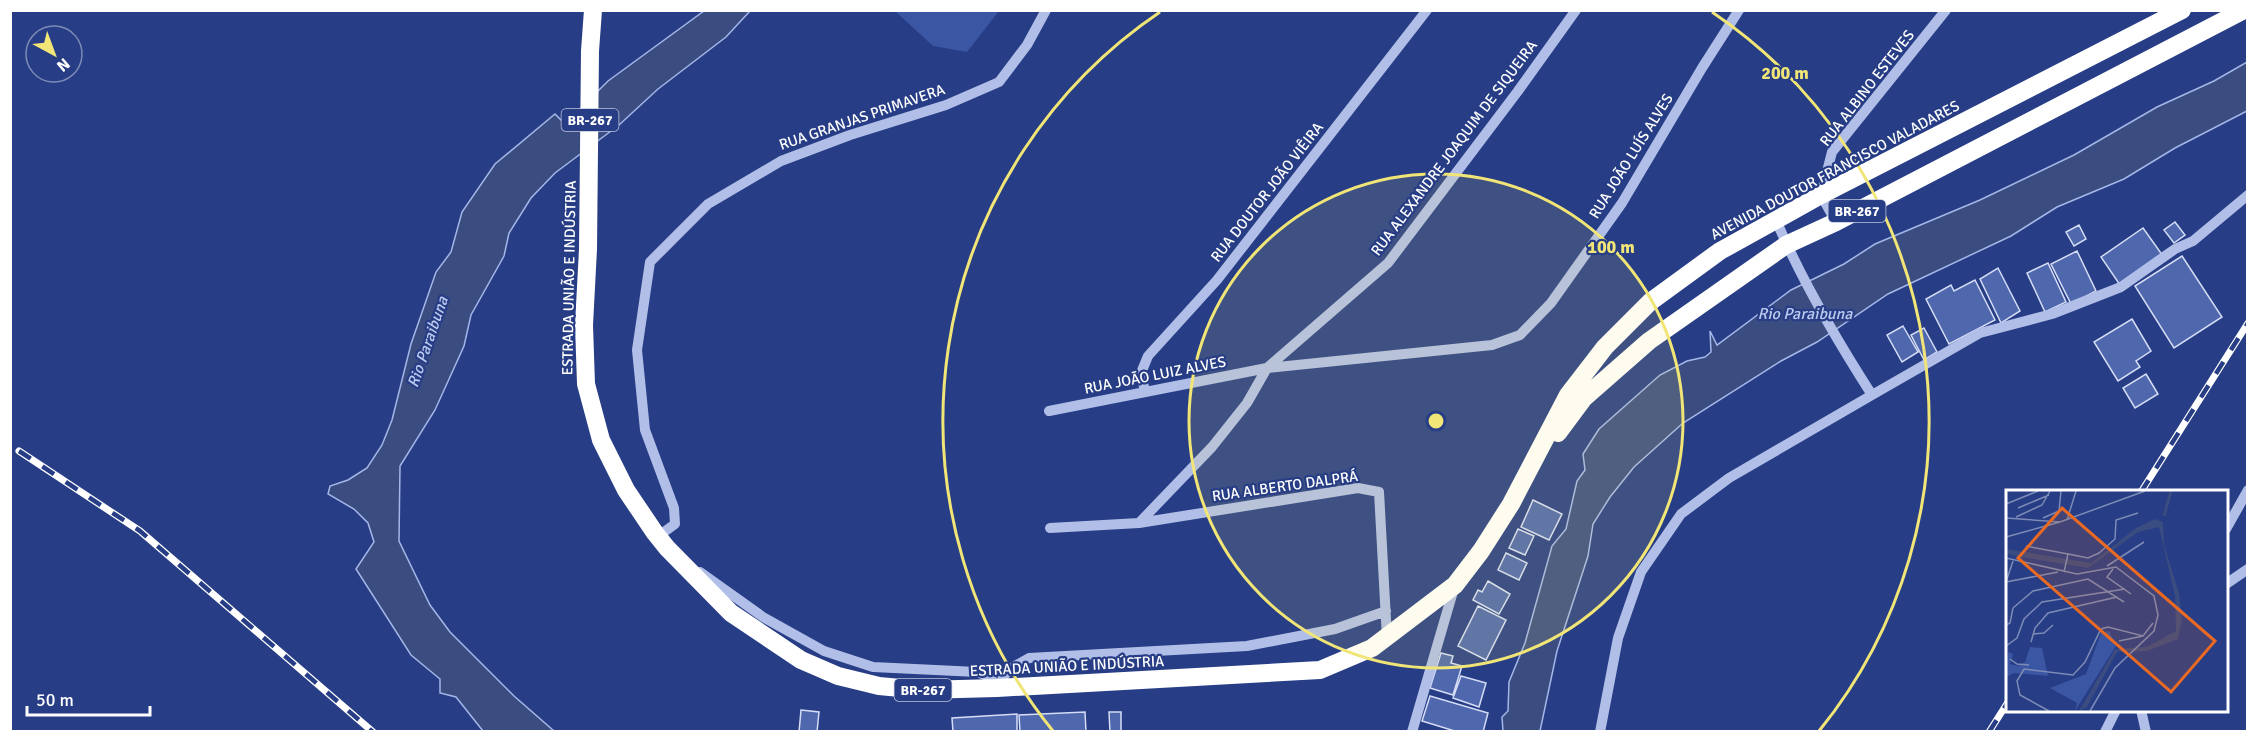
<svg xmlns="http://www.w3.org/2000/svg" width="2258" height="742" viewBox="0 0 2258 742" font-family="Signika,sans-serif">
<rect width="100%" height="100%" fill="#273d85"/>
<path fill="#3b56a2" d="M895 11H999L967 52 933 46Z"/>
<path fill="#3b4c81" stroke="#a5b7e8" stroke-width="1.5" d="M704 11H750L726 37 658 89 619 125 555 173 531 198 509 233 504 256 471 315 464 346 435 410 400 466 399 541 430 605 450 632 514 696 554 731H483L456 697 440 693V679L411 655 356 569 374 542 368 523 354 509 328 494 330 486 348 480 367 468 382 445 392 420 411 344 436 272 451 252 462 212 495 164 555 114 563 122 571 118 608 81Z
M2247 62V111L2175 148 2124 179 2057 207 2011 236 1888 294 1817 342 1781 361 1683 423 1634 467 1610 497 1593 524 1588 556 1557 651 1540 731H1503L1502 717 1508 711 1509 682 1525 643 1552 546 1566 529 1577 481 1585 470 1583 454 1599 429 1660 375 1687 361 1705 357 1711 352 1710 331 1717 345 1791 290 1844 264 1875 244 1980 200 2074 155 2157 107 2214 81Z"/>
<path fill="#4f67ad" stroke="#d5ddf6" stroke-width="1.5" d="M2175 222 2185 235 2174 243 2164 230Z
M2079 225 2086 239 2074 246 2066 232Z
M2143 228 2163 256 2120 285 2101 257Z
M2077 251 2096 291 2071 304 2051 264Z
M2182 256 2222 317 2174 348 2135 286Z
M2048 263 2066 302 2045 312 2027 273Z
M1998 268 2020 311 2001 323 1980 279Z
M1975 280 1995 320 1949 344 1926 299 1951 285 1954 291Z
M2132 319 2151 351 2136 361 2140 367 2118 381 2094 342Z
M1903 326 1918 352 1902 362 1887 335Z
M1924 328 1937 352 1924 360 1911 335Z
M2146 374 2158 394 2135 408 2123 388Z
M1533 500 1562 514 1549 540 1521 527Z
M1518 529 1534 536 1525 555 1509 548Z
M1506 553 1527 563 1519 580 1498 570Z
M1488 581 1510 594 1499 614 1473 600 1478 590 1482 592Z
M1478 606 1506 620 1486 660 1458 646Z
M1441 653 1453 656 1451 663 1462 666 1453 695 1430 688Z
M1461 676 1486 683 1479 707 1453 698Z
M1430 696 1488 713 1483 732H1458L1422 721Z
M801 710 819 712 817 732H799Z
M1085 712 1086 732H1020L1019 715Z
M1109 712H1121V732H1110Z
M1017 714V732H953L952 718Z"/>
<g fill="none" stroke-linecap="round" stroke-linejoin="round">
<path stroke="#b1bfe8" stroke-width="10" d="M1836 222 1821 195 1832 152 1946 10
M1145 392 1141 373 1148 356 1217 280 1427 10
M1872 395 1980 333 2052 314 2121 287 2175 249 2193 241 2248 195
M1049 411 1267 368 1492 345 1520 335 1551 303 1622 203 1702 68 1739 10
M1139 523 1212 447 1247 403 1267 368 1388 263 1518 91 1576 10
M1050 528 1139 523 1358 488 1379 492 1387 638
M2226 529 2248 490
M655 533 664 532 675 524 674 508 645 430 637 350 650 262 708 204 781 161 850 135 946 105 999 82 1027 45 1046 10
M700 572 763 617 824 651 873 667 977 672 990 677 997 688 1008 670 1029 658 1247 646 1335 629 1386 611
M2226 584 2248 569
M2141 710 2146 732
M1412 732 1454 588
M1600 732 1618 638 1641 572 1681 514 1729 478 1872 395C1836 339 1802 281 1776 220
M2105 732 2116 710"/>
<path stroke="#fff" stroke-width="18" d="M593 10 590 51 588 249 584 325 586 384 601 440 626 490 655 533 667 548 731 613 801 660 838 676 879 686 922 690 997 688 1320 670 1372 648 1455 585 1481 551 1511 504 1568 395 1605 347 1650 302 1720 251 1821 195 2182 10
M1558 433 1584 398 1649 341 1786 245 1836 222 2244 10"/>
<defs>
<path id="rail" d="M19 451 140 531 373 732
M2141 492 2248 323
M1989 732 2008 702"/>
</defs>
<use href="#rail" stroke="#fff" stroke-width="7"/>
<use href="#rail" stroke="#273d85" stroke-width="4.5" stroke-dasharray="14" stroke-linecap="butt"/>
</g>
<circle cx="1436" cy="421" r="247" fill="#f0e576" fill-opacity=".12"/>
<g fill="none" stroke="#f0e576" stroke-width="3">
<circle cx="1436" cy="421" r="247"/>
<path d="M1053 731A493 493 0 0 1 1160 12M1712 12A493 493 0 0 1 1819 731"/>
</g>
<g text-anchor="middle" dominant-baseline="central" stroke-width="4.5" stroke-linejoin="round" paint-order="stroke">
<g fill="#273d85" stroke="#bec5da" stroke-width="1.5">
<rect x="561.5" y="109" width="57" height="22" rx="4.5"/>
<rect x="1828.5" y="200" width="57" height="22" rx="4.5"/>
<rect x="894.5" y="679" width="57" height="22" rx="4.5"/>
</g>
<g font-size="14" font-weight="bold" fill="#fff">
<text x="590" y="120">BR-267</text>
<text x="1857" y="211">BR-267</text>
<text x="923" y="690">BR-267</text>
</g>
<g font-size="15" fill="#fff" stroke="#273d85">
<text transform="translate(1867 88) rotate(-52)">RUA ALBINO ESTEVES</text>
<text transform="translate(862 117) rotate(-19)">RUA GRANJAS PRIMAVERA</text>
<text transform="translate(1454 148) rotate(-53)">RUA ALEXANDRE JOAQUIM DE SIQUEIRA</text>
<text transform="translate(1631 156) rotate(-58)">RUA JOÃO LUÍS ALVES</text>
<text transform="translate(1835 170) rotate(-28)">AVENIDA DOUTOR FRANCISCO VALADARES</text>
<text transform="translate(1267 192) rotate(-52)">RUA DOUTOR JOÃO VIÊIRA</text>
<text transform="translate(569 278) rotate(-89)">ESTRADA UNIÃO E INDÚSTRIA</text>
<text transform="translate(1155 375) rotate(-11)">RUA JOĀO LUIZ ALVES</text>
<text transform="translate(1285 486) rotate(-8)">RUA ALBERTO DALPRÁ</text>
<text transform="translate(1067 666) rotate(-3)">ESTRADA UNIÃO E INDÚSTRIA</text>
</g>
<g font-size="16" font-style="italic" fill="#bdcaef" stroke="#273d85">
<text x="1805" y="314">Rio Paraibuna</text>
<text transform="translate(428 342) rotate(-71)">Rio Paraibuna</text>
</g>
</g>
<g transform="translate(2006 490)">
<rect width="222" height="222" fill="#273d85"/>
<path d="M103 141 110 156 69 221 71 213 44 198 80 184 95 143ZM24 157 36 158 42 186 8 183 0 187 2 162 7 164 4 174 12 176 19 172Z" fill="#3b56a2"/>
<path d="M149 29 157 32 158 55 173 103 176 129 172 149 141 161 111 162 81 217 73 221 109 159 141 157 170 141 169 106 153 37 132 42 82 78 9 66 0 63V59L85 73 130 38Z" fill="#3b4c81"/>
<path fill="none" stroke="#3b4c81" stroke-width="3" d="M158 26 165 1"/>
<path fill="none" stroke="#7d8bb6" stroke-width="1.5" d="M0 14 32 1M12 18 43 5M10 27 36 15 44 1M0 28 54 32 139 1M37 28 53 21 55 1M61 30 70 1M0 47 54 32M20 56 62 64M0 68 71 84 110 77 148 106 152 125 148 141 109 178 84 221M101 76 138 52M107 79 101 87 125 104M58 82 62 64 82 68 93 63 109 49 110 30 132 23M0 92 52 82M0 92 7 71M7 118 27 101 82 89 118 112M0 135 4 133 7 118M27 144 38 143 47 135M113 151 137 146M25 152 29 138 42 123 111 107M0 156 11 148 18 129 36 112 119 99M4 169 11 174 23 175M43 221 14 205 11 191 18 179 67 185 79 172 95 139 102 137 137 146 147 133"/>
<path fill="#ea6a24" fill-opacity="0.15" stroke="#ea6a24" stroke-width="3" d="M56 18 209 151 165 202 12 68Z"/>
<rect width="222" height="222" fill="none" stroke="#fff" stroke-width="3"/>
</g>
<circle cx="1436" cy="421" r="9" fill="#f0e576" stroke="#273d85" stroke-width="3"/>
<g font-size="18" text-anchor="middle" font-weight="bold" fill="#f0e576" stroke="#273d85" stroke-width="4.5" stroke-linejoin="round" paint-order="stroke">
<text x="1785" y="79">200 m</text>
<text x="1611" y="253">100 m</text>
</g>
<rect width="2258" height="742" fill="none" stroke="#ffffff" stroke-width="24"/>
<g transform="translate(54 54) rotate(139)"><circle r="28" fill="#273d85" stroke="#7d8bb6" stroke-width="1.5"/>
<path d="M0-4.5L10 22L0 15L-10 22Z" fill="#f0e576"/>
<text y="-9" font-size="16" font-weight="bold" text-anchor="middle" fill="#ffffff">N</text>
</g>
<path d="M27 706v9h123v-9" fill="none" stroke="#ffffff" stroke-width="3"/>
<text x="36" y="706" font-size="18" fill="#ffffff" stroke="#273d85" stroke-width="4.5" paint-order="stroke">50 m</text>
</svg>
